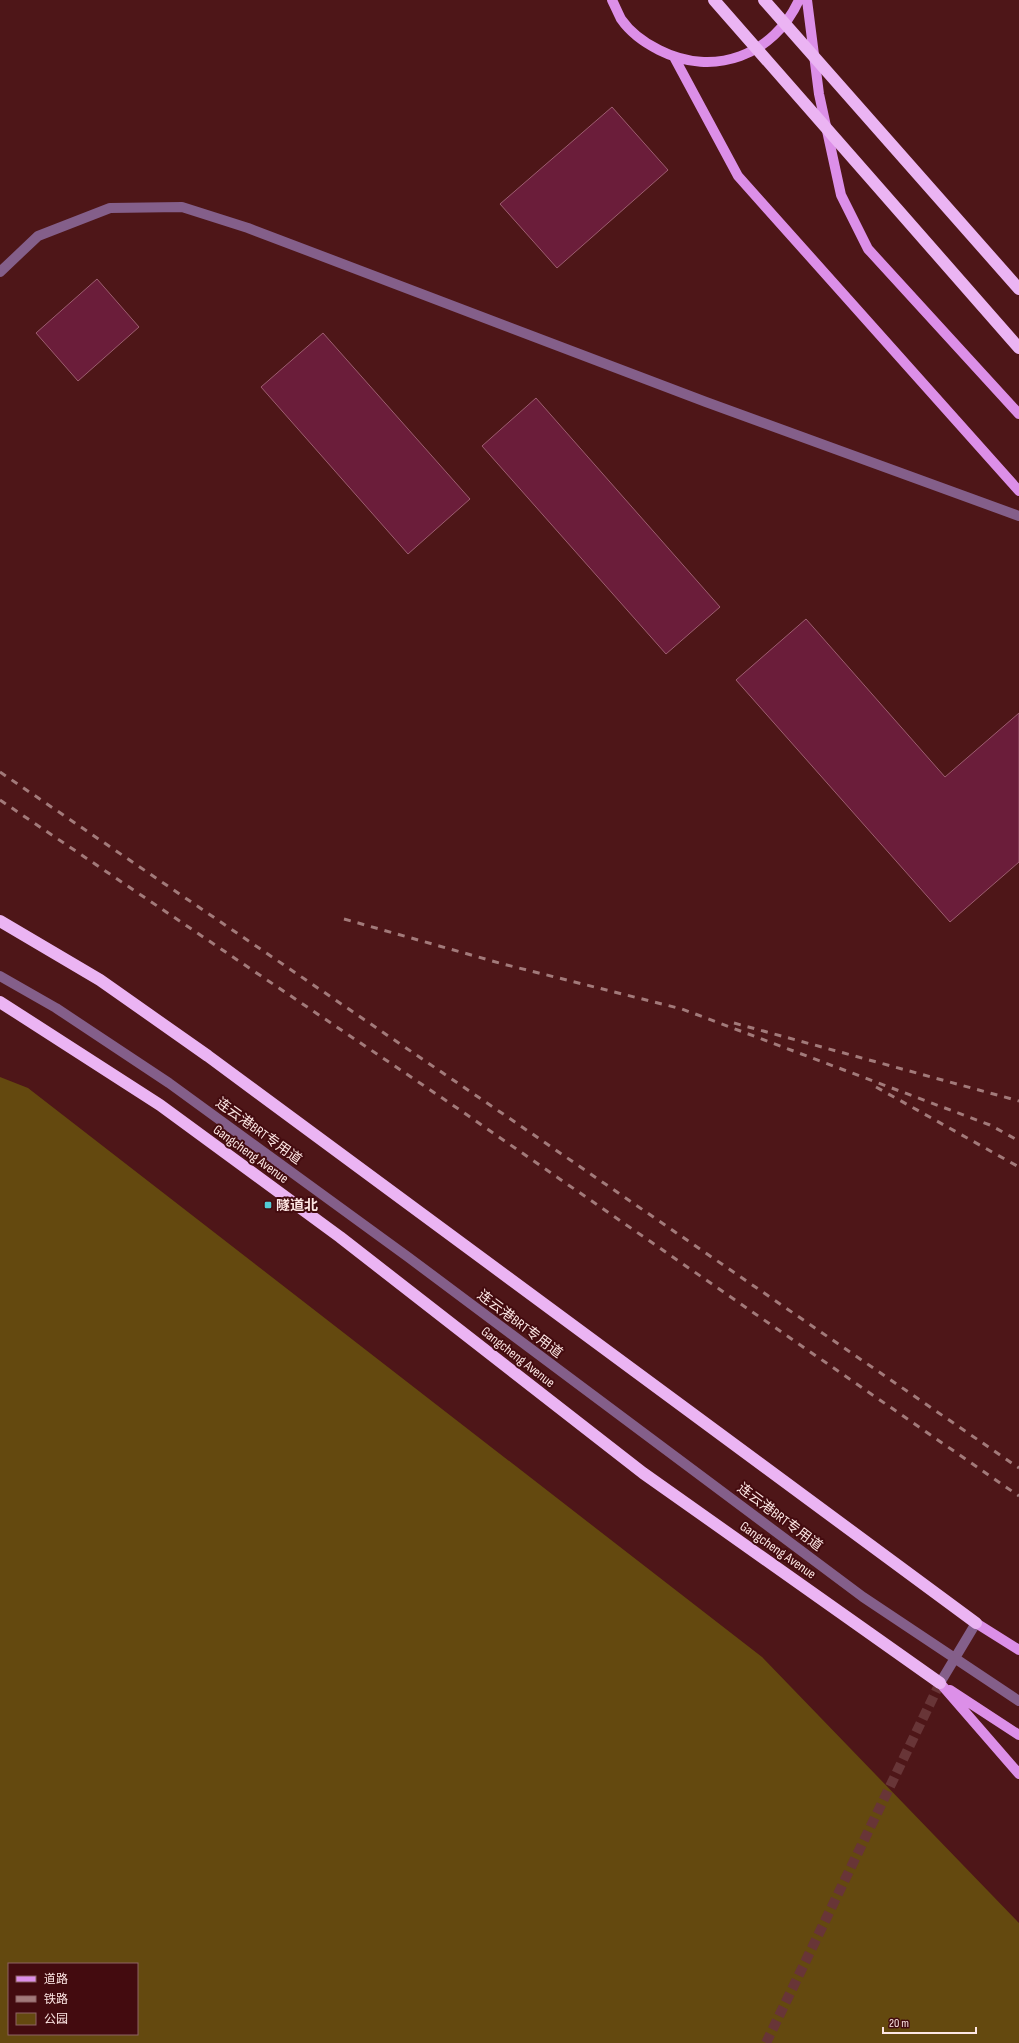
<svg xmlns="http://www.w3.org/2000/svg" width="1019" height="2043" viewBox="0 0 1019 2043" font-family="'Sofia Sans Condensed','Noto Sans SC',sans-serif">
<rect width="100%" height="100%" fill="#4e1618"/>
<path fill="#64490f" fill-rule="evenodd" d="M0 1077 28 1088 762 1657 1019 1923V2043H0ZM9 1964H137V2034H9Z"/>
<path fill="#6b1d3a" stroke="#9d5e70" d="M612 107 668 170 557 268 500 204Z
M97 279 139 327 78 381 36 333Z
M323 333 470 499 408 554 261 387Z
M536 398 720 607 666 654 482 446Z
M806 619 945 777 1019 713V862L950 922 736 680Z"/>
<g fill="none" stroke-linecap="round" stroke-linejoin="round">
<path stroke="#683537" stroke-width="10" stroke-dasharray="10 5" stroke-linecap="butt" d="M766 2043 940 1683"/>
<path stroke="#845f8a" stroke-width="10" d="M0 272 38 236 110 208 182 207 248 228 706 402 1019 516
M0 976 56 1008 169 1083 408 1257 863 1597 1019 1701
M940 1683 976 1623"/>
<path stroke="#dc8fe8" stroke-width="10" d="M612 0C615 6 618 13 621 19 630 32 645 43 659 50 714 78 774 55 799 0
M807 0 819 94 841 195 868 249 1019 414
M674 57 738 176 1019 491
M976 1623 1019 1650
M940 1683 1019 1774
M950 1690 1019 1735"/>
<path stroke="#ebb4f3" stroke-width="12" d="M0 921 100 980 208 1056 976 1623
M0 1002 160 1105 340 1237 643 1473 940 1683"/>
<path stroke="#a27a7a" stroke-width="3" stroke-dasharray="7 7" stroke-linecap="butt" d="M0 772 512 1120 1019 1468
M0 800 457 1108 1019 1496
M344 919 503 964 682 1009 990 1125 1019 1141
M734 1023 1019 1101
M876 1087 1019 1167"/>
<path stroke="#ebb4f3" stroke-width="12" d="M714 0 1019 348
M764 0 1019 289"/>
</g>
<rect fill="#52ccd5" stroke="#430b0f" stroke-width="1.5" x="264" y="1201" width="8" height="8" rx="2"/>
<g text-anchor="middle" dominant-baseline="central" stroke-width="4" stroke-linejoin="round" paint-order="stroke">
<g font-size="14" fill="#fde6e4" stroke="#430b0f">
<text transform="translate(259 1131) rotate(36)">连云港BRT专用道</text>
<text transform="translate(251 1154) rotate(36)">Gangcheng Avenue</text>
<text transform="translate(520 1324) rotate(37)">连云港BRT专用道</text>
<text transform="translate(518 1357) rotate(38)">Gangcheng Avenue</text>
<text transform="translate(780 1517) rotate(37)">连云港BRT专用道</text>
<text transform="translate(778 1550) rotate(35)">Gangcheng Avenue</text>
</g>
<g font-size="14" font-weight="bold" fill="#fde6e4" stroke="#430b0f" text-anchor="start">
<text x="276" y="1205">隧道北</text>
</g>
</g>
<rect x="8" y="1963" width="130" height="72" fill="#430b0f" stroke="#8d6364"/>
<rect x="16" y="1976" width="20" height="6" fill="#dc8fe8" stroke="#8d6364"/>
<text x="44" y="1983" font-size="12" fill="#fde6e4">道路</text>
<rect x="16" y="1996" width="20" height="6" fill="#a27a7a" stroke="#8d6364"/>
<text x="44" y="2003" font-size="12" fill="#fde6e4">铁路</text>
<rect x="16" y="2013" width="20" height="12" fill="#64490f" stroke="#8d6364"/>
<text x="44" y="2023" font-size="12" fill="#fde6e4">公园</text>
<path d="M883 2027v6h93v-6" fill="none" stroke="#fde6e4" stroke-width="2"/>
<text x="889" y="2027" font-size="12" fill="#fde6e4" stroke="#430b0f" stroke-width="3" paint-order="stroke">20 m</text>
</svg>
